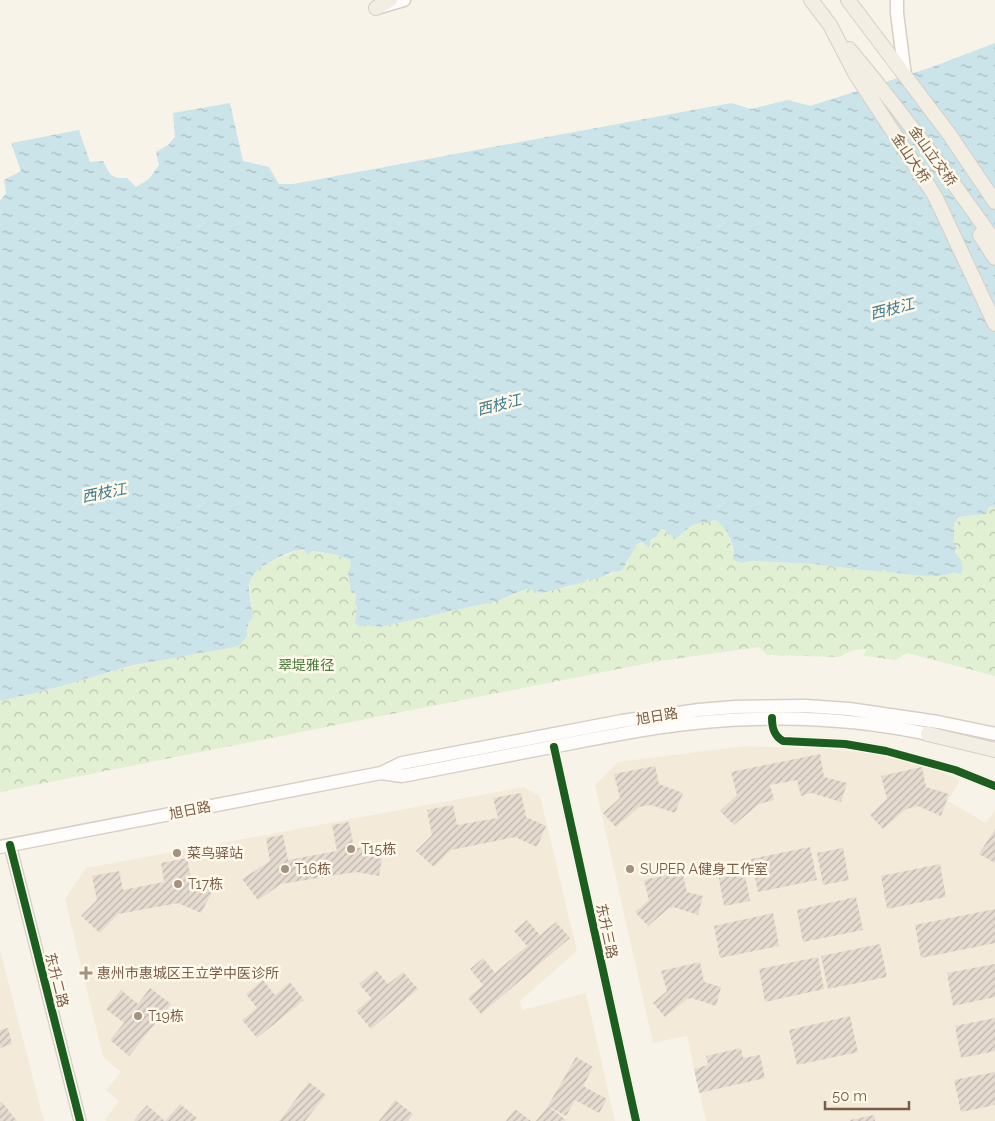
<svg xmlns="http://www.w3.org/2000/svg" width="995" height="1121" viewBox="0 0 995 1121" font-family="Raleway,'Noto Sans SC',sans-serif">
<defs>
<pattern id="forest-crowns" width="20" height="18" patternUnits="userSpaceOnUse" patternTransform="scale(1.25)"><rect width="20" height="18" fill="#e1f0d2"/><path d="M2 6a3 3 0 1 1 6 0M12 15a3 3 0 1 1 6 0" fill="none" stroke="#bbc6ac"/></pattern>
<pattern id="water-ripples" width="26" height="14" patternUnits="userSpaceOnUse" patternTransform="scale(1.25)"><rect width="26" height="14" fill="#cae4ea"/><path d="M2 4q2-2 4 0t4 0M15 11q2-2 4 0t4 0" fill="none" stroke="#a9bcbf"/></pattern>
<pattern id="building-hatch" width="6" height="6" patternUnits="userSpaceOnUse" patternTransform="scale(1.25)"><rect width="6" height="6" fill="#e5dbd0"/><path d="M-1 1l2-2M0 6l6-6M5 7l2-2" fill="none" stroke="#beb5ab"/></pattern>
</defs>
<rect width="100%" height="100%" fill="#f8f3e9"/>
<path fill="#f4ead9" d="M745 746 826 749 867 753 902 760 934 769 960 780 948 801 986 823 995 809V1121H706L687 1036 653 1043 595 785 618 762Z
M524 787 540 796 577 951 520 1001 522 1010 586 993 615 1121H106L105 1119 119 1101 106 1090 121 1072 103 1057 65 899 86 868Z
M0 949 5 969 44 1121H0Z"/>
<path fill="url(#forest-crowns)" d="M992 506 995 508V676L907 653 896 660 863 656 867 649 854 650 839 657 767 655 759 647 654 662 0 792V701L247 636V624L253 618 250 593V581L253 574 259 568 297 550 333 554 350 560 356 594 355 604 365 625 380 627 497 601 528 589 542 593 572 586 587 578 610 575 628 561C629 556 634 543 641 543 644 542 647 544 650 544V540L657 536 660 530 664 529 672 535 674 540 692 525 716 520C729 529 730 541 734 556L733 560 743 563 749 561 814 564 881 572 885 569 945 575 948 574 958 548 954 544V525L958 521 959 517 986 514 989 507Z"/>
<path fill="url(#water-ripples)" d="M995 43V508L992 506 989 507 986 514 959 517 954 525V544L958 548 955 552C959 559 967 566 960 574L954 572C941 580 904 573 887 572L884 569 881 572 814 564 749 561 743 563 733 560C736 546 727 528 716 520L692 525 674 540 672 535H668L664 529 660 530 657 536 650 540V546L648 547 642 542 637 544 622 570C619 571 616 571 613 572 604 575 598 581 587 579L585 582 542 593 527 589 497 601 380 627 365 625 360 627 355 623 357 607 355 604 356 594 351 592 348 572 351 567 350 560 333 554 312 551 308 555 304 550C296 549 286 554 278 558 242 576 248 581 253 618L247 624V636L239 646 134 665 43 691 0 701V201L6 193 4 180 21 171 11 143 79 130 90 162 103 161C110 174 110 179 127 178L136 187 149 179 159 165 156 152 168 145 175 137 173 113 230 103 243 161 269 167 279 184H293L731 103 751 109 788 100 810 106 929 68Z"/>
<path fill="url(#building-hatch)" d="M820 754 824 777 847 783 841 802 812 793 801 796 797 780 770 785 774 800 759 804 734 825 720 811 737 795 731 772Z
M655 766 659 784 683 793 675 813 651 805 639 807 616 827 603 813 620 798 614 774Z
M922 767 926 787 949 794 941 816 918 806 906 809 883 829 870 815 887 799 881 776Z
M521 793 526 817 546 826 537 847 515 837 451 850 434 867 416 851 432 835 427 810 453 805 457 825 498 818 493 798Z
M349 822 354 847 383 852 379 876 356 872 281 884 258 900 242 879 270 861 266 838 283 835 288 860 337 851 332 825Z
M995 829V863L979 854Z
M810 847 817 880 758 892 751 859Z
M843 848 849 880 823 885 817 853Z
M187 858 191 879 213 890 201 913 178 903 118 914 100 933 81 916 97 900 92 876 119 871 123 890 164 882 161 863Z
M940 864 946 897 887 909 881 876Z
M744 869 750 901 724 906 718 874Z
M682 871 687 892 703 896 698 915 673 907 669 908 648 926 635 912 649 900 644 880Z
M856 897 863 930 803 942 797 910Z
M995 909V943L921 958 915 925Z
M773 913 779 946 720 958 714 926Z
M527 920 540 935 556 922 570 938 481 1014 468 998 483 985 470 969 483 958 495 973 527 946 514 931Z
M880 944 887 977 828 989 821 956Z
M818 957 824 989 765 1002 759 969Z
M700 962 704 982 721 987 716 1006 691 998 687 999 665 1017 653 1003 667 991 661 971Z
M995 964V997L953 1006 947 973Z
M376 970 388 984 403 972 418 989 371 1029 356 1011 371 998 359 984Z
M263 980 275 995 290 982 304 1000 257 1038 242 1020 257 1008 246 994Z
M150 988 171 1004 129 1056 110 1040 124 1023 106 1009 121 990 138 1004Z
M850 1016 858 1052 797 1065 789 1030Z
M995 1018V1051L961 1058 955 1026Z
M8 1028 12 1044 0 1048V1030Z
M741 1048 743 1058 760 1055 765 1078 699 1093 694 1069 708 1065 706 1056Z
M576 1057 593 1067 583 1086 607 1099 599 1113 575 1100 566 1116 548 1106Z
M995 1072V1105L961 1112 954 1080Z
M309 1082 326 1095 305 1121H279Z
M395 1100 413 1114 408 1121H379Z
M2 1102 17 1121H0V1103Z
M180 1104 197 1118 194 1121H135L134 1120 147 1105 165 1121Z
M548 1106 566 1120 564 1121H536Z
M515 1109 531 1121H506Z
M874 1115 875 1121H850V1120Z"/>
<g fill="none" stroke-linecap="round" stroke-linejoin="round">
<defs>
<path id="minor" d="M772 718C772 728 774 736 783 741L845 744 886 751 955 770 995 786
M554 747 636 1121"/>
<path id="tertiary" d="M10 845 80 1121"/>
<path id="secondary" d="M897 0V13L905 76
M380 7 404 0
M381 773 402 776C457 765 512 755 567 744 629 732 691 720 754 719 813 717 871 722 928 734
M0 847 381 773 402 763 622 721 699 710 735 707 806 706 849 709 938 722 995 734"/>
<path id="primary" d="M811 0 830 25 856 75 935 196 995 324
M848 0 949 134 995 202
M376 8 390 0
M849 49C901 111 949 176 995 242
M980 235 995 258
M928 734 995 750"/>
</defs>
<use href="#minor" stroke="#d7d0c8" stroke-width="11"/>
<use href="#tertiary" stroke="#d7d0c8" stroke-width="14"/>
<use href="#secondary" stroke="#d7cfc6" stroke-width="15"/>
<use href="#primary" stroke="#d7cec4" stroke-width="16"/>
<use href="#minor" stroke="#fefdfc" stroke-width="9"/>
<use href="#tertiary" stroke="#fefdfc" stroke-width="11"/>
<use href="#secondary" stroke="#fefdfc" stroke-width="12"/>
<use href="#primary" stroke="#f3eee4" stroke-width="14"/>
<defs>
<path id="cycleway" d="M772 718C772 728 774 736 783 741L845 744 886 751 955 770 995 786
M554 747 636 1121
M10 845 80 1121"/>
</defs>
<use href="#cycleway" stroke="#fff9eb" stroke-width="11"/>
<use href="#cycleway" stroke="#1b5e20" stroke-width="8"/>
</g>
<g fill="#a59180" stroke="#fff9eb" stroke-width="2">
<circle cx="351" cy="849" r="5"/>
<circle cx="177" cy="853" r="5"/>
<circle cx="285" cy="869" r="5"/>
<circle cx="630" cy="869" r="5"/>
<circle cx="178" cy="884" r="5"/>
<path d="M83.5 965.5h5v5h5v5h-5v5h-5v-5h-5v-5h5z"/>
<circle cx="138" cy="1016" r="5"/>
</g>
<g text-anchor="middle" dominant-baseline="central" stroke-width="5" stroke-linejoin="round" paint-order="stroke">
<g font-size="14" fill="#795c47" stroke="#fff9eb">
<text transform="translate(933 156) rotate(54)">金山立交桥</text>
<text transform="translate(911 158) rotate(56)">金山大桥</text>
<text transform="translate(657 716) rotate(-9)">旭日路</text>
<text transform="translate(190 810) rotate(-11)">旭日路</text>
<text transform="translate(607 931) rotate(78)">东升三路</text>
<text transform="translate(57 980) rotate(76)">东升二路</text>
</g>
<g font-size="14" fill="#497a3b" stroke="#fff9eb">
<text x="306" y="665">翠堤雅径</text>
</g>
<g font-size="14" fill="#795c47" stroke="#fff9eb" text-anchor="start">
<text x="361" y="849">T15栋</text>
<text x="187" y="853">菜鸟驿站</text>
<text x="295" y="869">T16栋</text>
<text x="640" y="869">SUPER A健身工作室</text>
<text x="188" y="884">T17栋</text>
<text x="97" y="973">惠州市惠城区王立学中医诊所</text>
<text x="148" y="1016">T19栋</text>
</g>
<g font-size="15" font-style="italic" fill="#3e7b8e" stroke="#fff9eb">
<text transform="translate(892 309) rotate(-14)">西枝江</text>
<text transform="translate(499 405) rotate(-14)">西枝江</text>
<text transform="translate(104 493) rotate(-11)">西枝江</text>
</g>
</g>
<path d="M825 1101v8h84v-8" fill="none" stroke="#795c47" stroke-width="2.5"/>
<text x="832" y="1101" font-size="15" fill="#795c47" stroke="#fff9eb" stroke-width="4" paint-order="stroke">50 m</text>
</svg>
